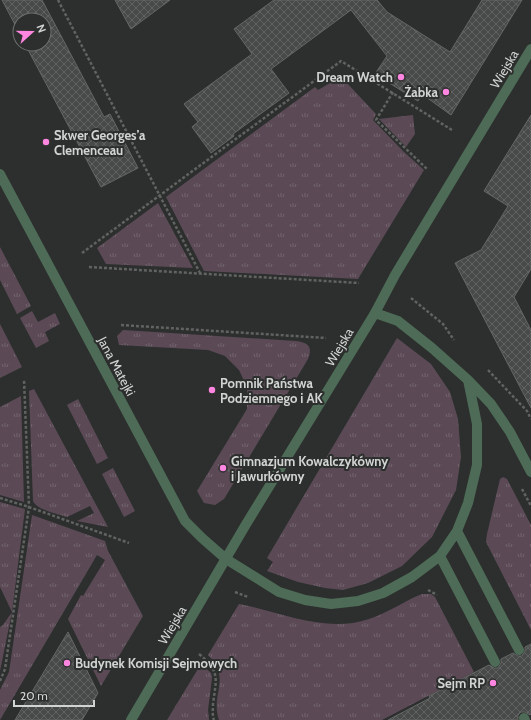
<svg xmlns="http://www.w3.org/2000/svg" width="531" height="720" viewBox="0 0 531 720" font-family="Cabin,sans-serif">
<defs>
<pattern id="grass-tufts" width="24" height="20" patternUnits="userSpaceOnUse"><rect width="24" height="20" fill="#5b4a56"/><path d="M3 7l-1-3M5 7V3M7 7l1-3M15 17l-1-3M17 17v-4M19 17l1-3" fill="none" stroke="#72636d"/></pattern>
<pattern id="building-cross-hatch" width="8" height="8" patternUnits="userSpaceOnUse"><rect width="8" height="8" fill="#474a48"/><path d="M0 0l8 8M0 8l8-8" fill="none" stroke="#616362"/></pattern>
</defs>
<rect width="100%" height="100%" fill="#2c2f2d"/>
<path fill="url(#grass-tufts)" d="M337 79 344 80 376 114 373 120 403 151 424 170 358 279 204 271 166 197 315 87 318 90Z
M413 115 415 134 406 147 379 119Z
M158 203 193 268 106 264 97 248Z
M0 247 31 306 17 314 0 280Z
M32 311 38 322 55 313 60 324 45 332 49 341 36 348 20 318Z
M0 324 22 367 0 378Z
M123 330 296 341C308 343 313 346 308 359L224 499 215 505 204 503 197 491 247 409V387L239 370 225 356 208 350 119 345 117 336Z
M397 338 431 364 450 392 458 419 461 457 456 490 432 537 402 566 368 583 343 590 325 588 298 582 267 571 273 562 267 558Z
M34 389 108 527 77 521 94 513 90 506 67 517C58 514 37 510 33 501L29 391Z
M21 396 24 502 0 495V407Z
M78 399 108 458 97 464 67 405Z
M113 468 135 511 124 517 102 474Z
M503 477 507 479 531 525V630L486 542 487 534 500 479Z
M0 502 25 509 12 612 0 671V627L3 625 12 612 0 587Z
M32 515 105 541 108 551 143 616 101 686 68 619 81 595 83 596 105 560 97 555 0 720V690L9 672Z
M422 594H431L435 597 474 672 382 720H219C210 694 232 679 208 655L239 604C281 612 326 634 369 619 388 613 404 601 422 594Z
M201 664 211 673 212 678 208 710 209 720H167Z"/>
<path fill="url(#building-cross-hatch)" stroke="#646765" d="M2 0H42L104 117 110 114 138 168 101 187 25 44H44V20H20V34Z
M115 0H170L131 29Z
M274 0H377L387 12 450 52 482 0H522L451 115 422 94 418 101 375 74 387 56 351 10 271 69 289 93 233 134 234 136 211 153 192 127 198 122 184 104 252 54 234 29Z
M531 115V269L514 297 531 330V408L455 263 481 250 508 206 484 191Z
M68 632 98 693 82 720H15Z
M531 644V714L530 715 525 712H521L518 715V720H388L430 698 429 696 489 665 494 668H498L501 663V659L513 653 518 656H522L525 651V647Z"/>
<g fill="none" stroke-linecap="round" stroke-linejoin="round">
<path stroke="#606361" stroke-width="2.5" stroke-dasharray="3 2" stroke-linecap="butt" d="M58 0 200 273
M393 92 376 120 428 170
M82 253 341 61 452 130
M89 267 359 283
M411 298 443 324 454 340
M121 325 326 338
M488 370 527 411 531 419
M228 470 241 478
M522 489 531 506
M0 498 29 507 129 543
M428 590 437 595
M235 592 248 597
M199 654C221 672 216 679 213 704 213 710 212 715 214 720
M0 681 5 669 29 507 24 379"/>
<path stroke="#4d6b56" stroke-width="10" d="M375 313 398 321 432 348 468 380 491 404 510 432 531 472
M457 531 519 650
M440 556 495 662
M226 559 279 592 305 600 331 604 358 601 383 593 412 577 440 556 457 531 468 503 477 465V424L468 380
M524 718 525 720"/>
<path stroke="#4d6b56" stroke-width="10" d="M0 174 185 521 202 538 226 559
M131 720 245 526 375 313 395 275 531 49"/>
</g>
<g fill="#fe86e1" stroke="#2c2f2d" stroke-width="1.5">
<circle cx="401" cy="77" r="4"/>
<circle cx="446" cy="92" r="4"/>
<circle cx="46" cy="142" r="4"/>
<circle cx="212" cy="390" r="4"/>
<circle cx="223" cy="468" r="4"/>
<circle cx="67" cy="663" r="4"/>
<circle cx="493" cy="683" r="4"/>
</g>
<g text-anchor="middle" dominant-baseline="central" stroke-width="4" stroke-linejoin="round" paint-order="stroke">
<g font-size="13" fill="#d2d4d3" stroke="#2c2f2d">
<text transform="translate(504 69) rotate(-59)">Wiejska</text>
<text transform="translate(339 347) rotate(-59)">Wiejska</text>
<text transform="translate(117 366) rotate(62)">Jana Matejki</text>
<text transform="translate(172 625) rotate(-59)">Wiejska</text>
</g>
<g font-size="13" font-weight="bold" fill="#d2d4d3" stroke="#2c2f2d" text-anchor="start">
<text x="393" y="77" text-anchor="end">Dream Watch</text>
<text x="438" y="92" text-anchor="end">Żabka</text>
<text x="54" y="135">Skwer Georges’a<tspan x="54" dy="15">Clemenceau</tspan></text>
<text x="220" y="383">Pomnik Państwa<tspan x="220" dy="15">Podziemnego i AK</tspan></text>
<text x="231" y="461">Gimnazjum Kowalczykówny<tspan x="231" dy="15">i Jawurkówny</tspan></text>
<text x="75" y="663">Budynek Komisji Sejmowych</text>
<text x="485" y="683" text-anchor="end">Sejm RP</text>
</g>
</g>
<g transform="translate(32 32) rotate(69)"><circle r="19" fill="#2c2f2d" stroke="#6e716f"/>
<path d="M0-3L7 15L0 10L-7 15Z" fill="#fe86e1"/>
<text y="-6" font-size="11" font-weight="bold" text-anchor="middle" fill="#d2d4d3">N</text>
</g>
<path d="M14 700v6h80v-6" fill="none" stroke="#d2d4d3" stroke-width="2"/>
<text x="20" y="700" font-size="12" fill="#d2d4d3" stroke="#2c2f2d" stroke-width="3" paint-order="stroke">20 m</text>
</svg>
